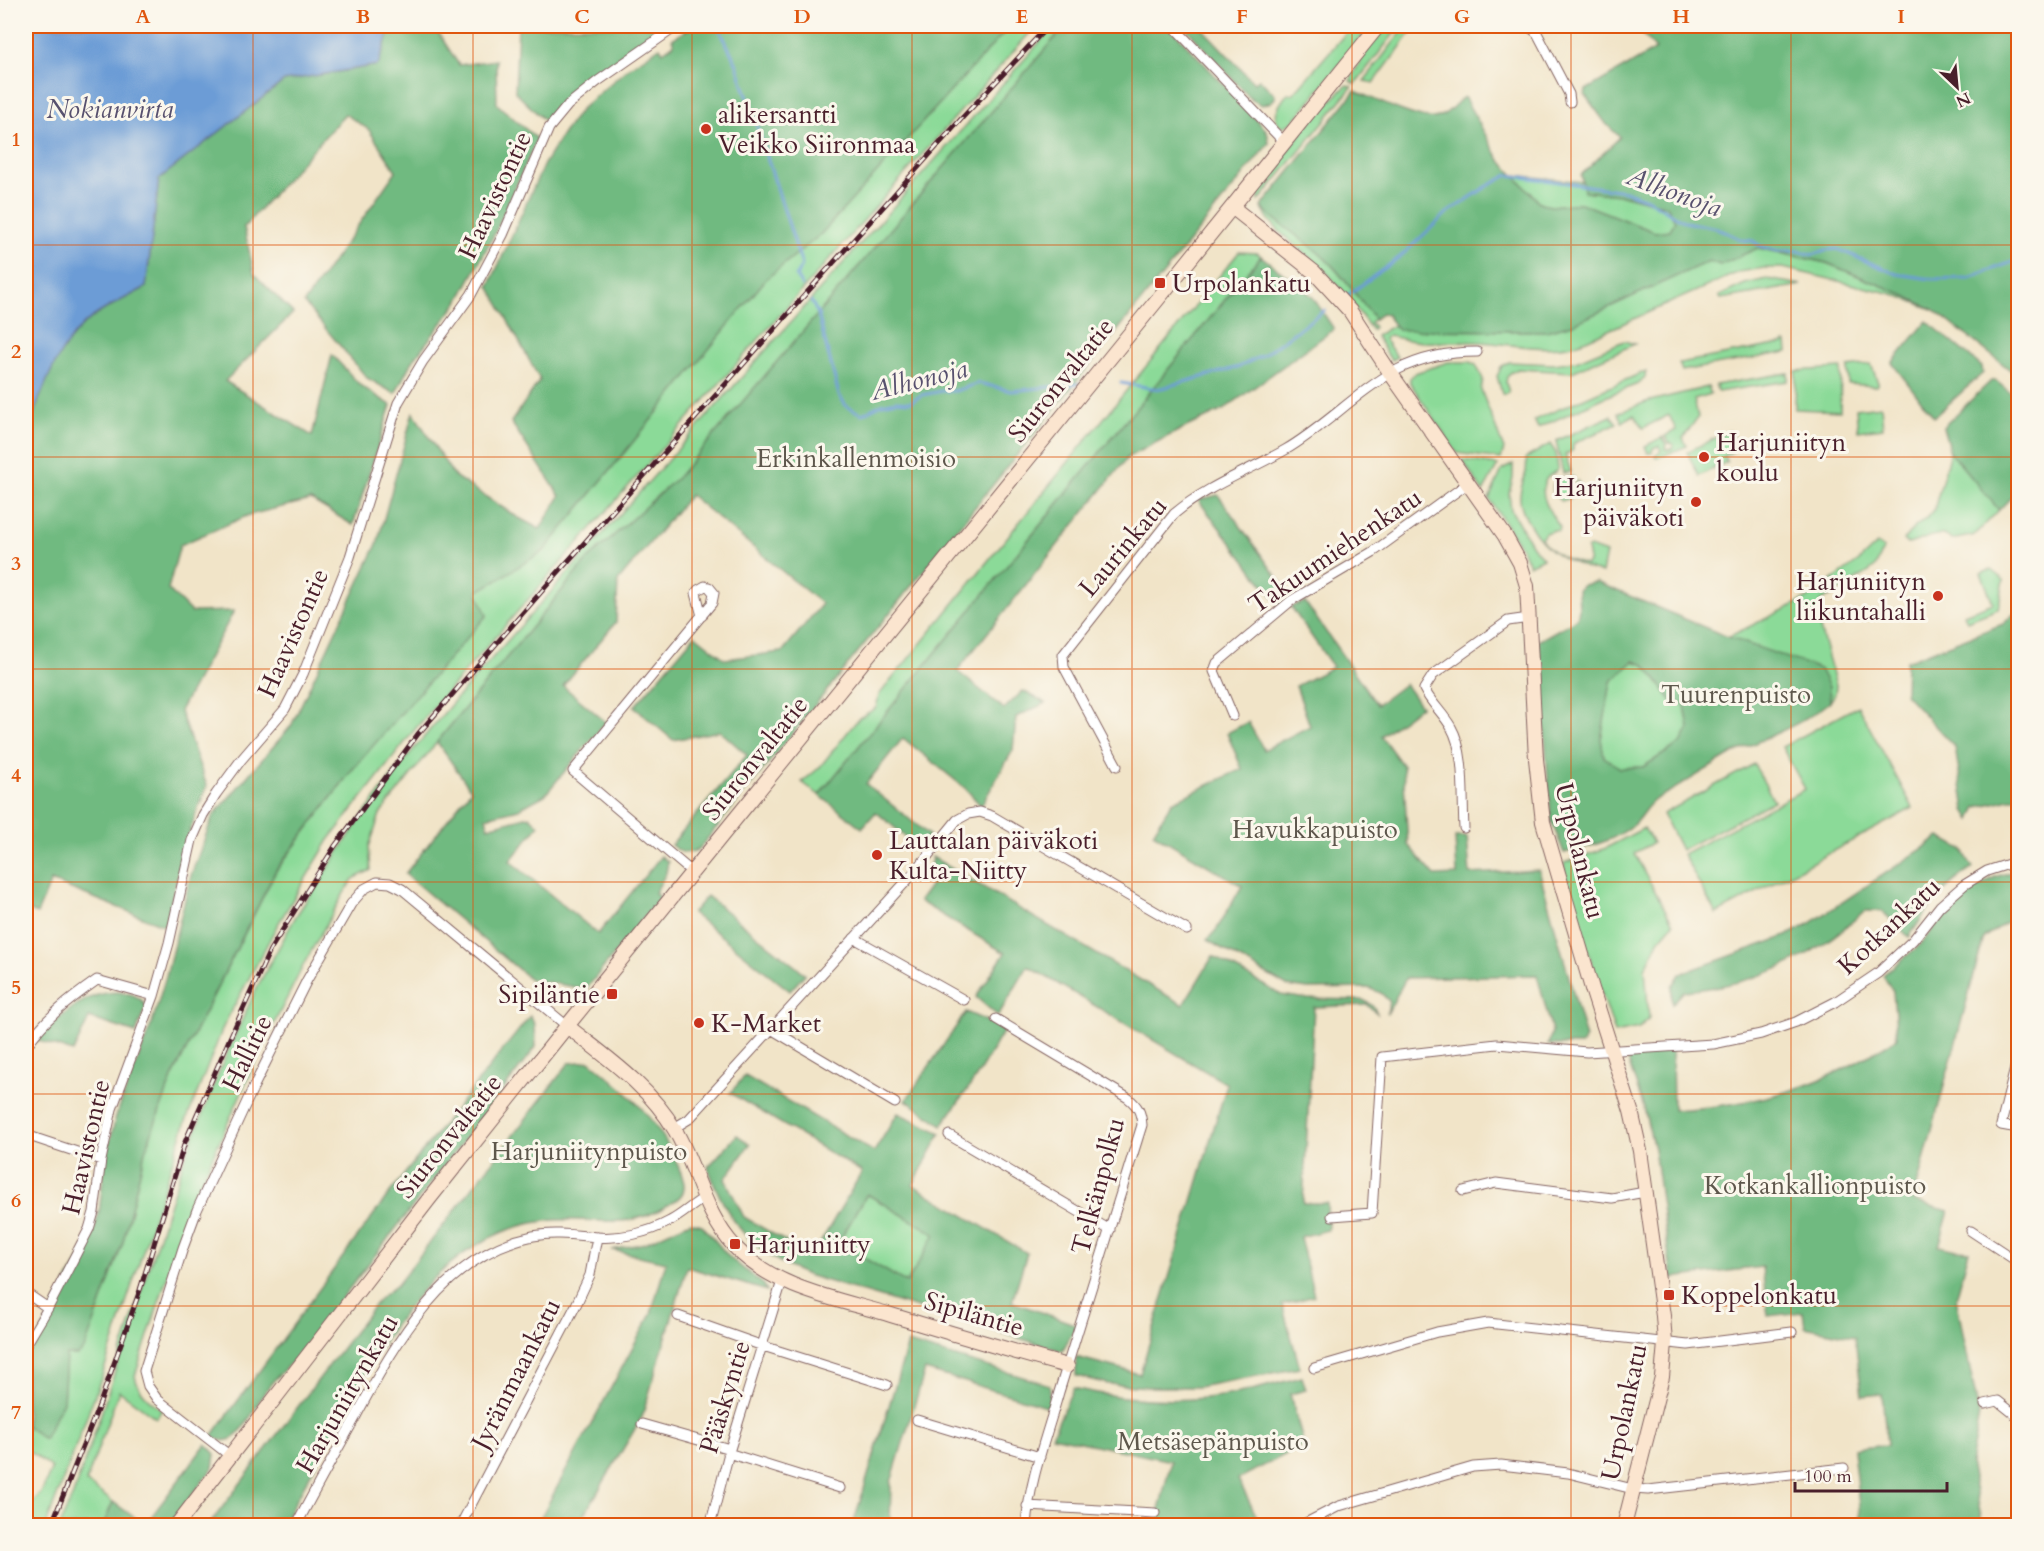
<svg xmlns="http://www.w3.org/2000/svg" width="2044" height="1551" viewBox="0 0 2044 1551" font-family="Cardo,serif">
<rect width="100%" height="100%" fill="#fbf7ec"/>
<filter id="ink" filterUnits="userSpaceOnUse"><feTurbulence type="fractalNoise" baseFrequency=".0167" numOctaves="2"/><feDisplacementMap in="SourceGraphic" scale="12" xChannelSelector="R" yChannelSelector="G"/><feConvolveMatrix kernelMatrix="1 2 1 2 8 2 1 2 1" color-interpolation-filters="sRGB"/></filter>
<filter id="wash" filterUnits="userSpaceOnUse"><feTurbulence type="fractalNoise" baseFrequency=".008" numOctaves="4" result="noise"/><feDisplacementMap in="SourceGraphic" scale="24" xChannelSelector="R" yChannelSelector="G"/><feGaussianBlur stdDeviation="1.35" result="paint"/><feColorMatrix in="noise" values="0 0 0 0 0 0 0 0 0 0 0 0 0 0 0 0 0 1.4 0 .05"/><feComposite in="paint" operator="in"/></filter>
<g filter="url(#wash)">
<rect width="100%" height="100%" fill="#f1e4c8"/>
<path fill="#8bda98" stroke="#6a7c62" stroke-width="1.5" d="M1010 26H1036L518 611 416 728 329 840 278 924 224 1025 185 1124 101 1379 46 1525H26V1509L41 1493 52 1468 26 1449V1425L44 1439 63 1402 66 1354 91 1331 123 1242 145 1151 172 1078 276 871 352 770 476 592 544 551 766 279 821 234Z
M1054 26H1065L678 477 587 560 437 742 380 814 369 847 371 870 353 879 344 893 305 962 259 1054 189 1209 135 1376C138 1392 149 1400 162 1410L156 1418 119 1391 86 1482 113 1502 103 1525 59 1526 73 1495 99 1420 183 1163 223 1062 256 989 296 916 359 821 398 768 454 701Z
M1352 26H1371L1292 123 1282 127C1269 118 1280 103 1288 93L1293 94Z
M1387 26H1400L1355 84 1350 81 1364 54Z
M1406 26H1416L1374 83 1364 81Z
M1347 85 1352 87 1259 201 1258 193 1264 178 1312 119Z
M1514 175 1583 182 1585 191 1629 196 1667 206 1675 221 1670 230 1655 232 1581 203 1551 206 1541 204Z
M1261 207C1279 225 1301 237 1320 254 1341 272 1357 297 1375 319L1370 322 1374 327 1372 330C1356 309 1342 288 1324 270 1303 249 1275 234 1261 207Z
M1758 248 1826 263 1897 292 1934 310 1893 294 1783 268H1764L1739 272 1584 341C1552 355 1512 343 1477 342 1446 341 1419 346 1389 335L1384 339 1397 357 1391 360 1376 336 1394 325 1398 330 1546 331 1573 324 1709 261 1720 265Z
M1239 252 1257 253 1261 256 819 795 802 782 819 768 859 718 876 708 879 695Z
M1767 279 1802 285 1721 299 1719 296 1745 284Z
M1624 341 1635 344 1572 372 1518 369 1510 373 1507 377 1506 383 1509 392 1504 395 1502 394 1497 376 1502 366 1509 362 1553 364 1576 361Z
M1787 343 1788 352 1682 371 1679 363Z
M1448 362H1470L1476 365 1483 379 1481 390 1504 449 1501 459 1457 453 1410 383V378L1415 373Z
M1871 364 1878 383 1876 386 1848 384V367Z
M1841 368 1840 411 1795 409 1796 371Z
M1646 371 1645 377 1638 384 1612 394 1538 428 1534 420Z
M1788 373V381L1718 392 1715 385Z
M1708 387 1711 394 1694 399 1698 417 1683 438 1687 446 1658 458 1655 456 1661 451 1659 446 1653 448 1652 453H1648L1645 446 1663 437 1666 444 1665 449 1668 450 1673 448V444L1668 443 1665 436 1676 430 1669 415 1643 428 1634 415 1622 422 1618 413 1646 402Z
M1881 406 1883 428 1858 431 1856 409Z
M1611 416 1617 423 1573 444V450L1565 455 1571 472 1563 473 1556 441Z
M1729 431 1739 448 1724 456 1727 462 1699 476 1687 452Z
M1550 444 1556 453 1558 469C1555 473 1550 474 1547 478 1536 493 1551 515 1560 527L1558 531 1554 530 1545 533 1541 539C1553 555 1568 560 1586 565L1589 560 1587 549 1590 547 1606 553 1602 573C1570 563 1547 554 1530 525 1525 517 1520 508 1520 499 1519 483 1529 477 1526 458Z
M1950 452 1999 510 1975 535 1951 540C1941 527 1921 542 1908 544L1904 540C1911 526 1926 522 1934 510Z
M1464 460 1498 465 1483 492 1463 461Z
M1513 464V478L1509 493 1511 510 1532 546 1543 558 1529 565 1522 549 1489 499 1502 470Z
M1566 477H1573L1574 479 1567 485 1571 488 1577 481 1580 485 1571 498 1561 501 1553 493V484L1560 478Z
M1877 544 1884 549 1875 567 1869 572 1820 602V628L1836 685 1835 694 1830 702 1829 687 1728 637 1806 599 1859 561Z
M1991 570 2004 580 1998 609 1967 621 1964 614 1993 603 1981 573Z
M1634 661 1645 665 1672 701 1685 705 1689 728 1681 743 1643 767 1620 768 1604 757 1601 739 1611 681Z
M1858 706 1913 808 1716 914 1683 854 1805 789 1782 747Z
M1754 764 1774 801 1681 850 1663 814Z
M1644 828 1653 843 1634 853 1673 924 1660 939 1645 969 1649 1018 1639 1028 1615 1033 1565 882 1564 863 1606 848Z
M867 1194 936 1234 906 1284 838 1243Z"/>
<path fill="#70ba80" stroke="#5d6c56" stroke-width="1.5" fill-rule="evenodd" d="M391 26H434L459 65 496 60 497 104 537 139 495 233 458 302 411 363 395 394 367 378 304 303 396 171 369 130 345 114 244 227 254 274 293 313 225 381 312 436 332 355 361 386 391 405 353 525 311 500 249 515 180 545 168 589 191 612 234 611 180 711 207 786C187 831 177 878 165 926L51 881 37 914 26 909V434C41 396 54 351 85 323 101 309 127 298 146 287L159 179 284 81 378 65Z
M518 26H661L561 101 546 122 515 92Z
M693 26H1010L821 234 766 279 544 551 477 592 487 615 352 770 276 870 172 1078 145 1151 123 1242 91 1331 84 1349 78 1355H66L63 1402 44 1439 26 1425V1354L36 1341 94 1230 99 1213 105 1161 116 1116 152 1023 166 976 191 875 213 816 291 726 377 544 413 412 454 476 517 517 540 529 560 496 511 422 540 380 489 286 544 164 564 132 582 108 627 69 660 47 663 52 674 44 672 39Z
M1065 26H1169L1267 131 1269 143 699 849C686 855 682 854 671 845L747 755 720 731 673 740 634 707 695 635 725 659 782 652 822 604 690 495 618 581 616 622 563 686 606 722 545 795 519 809 486 817 488 827 529 816 539 825 510 861 598 934 661 856 668 862 666 873 655 893 660 898 586 989 530 979 405 874 471 790 437 742 587 560 678 477Z
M1184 26H1200L1254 83 1259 79 1275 95V98L1271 102 1262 105 1252 100Z
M1635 26H2018V376L1934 310 1897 292 1827 263 1758 248 1720 265 1709 261 1573 324 1546 331 1398 330 1386 314 1382 313 1375 319C1357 297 1341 272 1320 254 1301 237 1279 225 1261 207L1355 91C1372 98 1417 120 1433 118 1447 117 1454 104 1464 97L1500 160 1541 204 1551 206 1581 203 1655 232 1670 230 1675 221 1667 206 1629 196 1584 191 1581 175 1620 137 1607 125 1585 95 1586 90 1656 49Z
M1261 256 1312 296 1334 329 1223 410 1182 429 1128 457 957 671 1004 709 1023 691 1046 703 1016 717 1013 750 981 806 966 789 903 738 866 784 929 835 919 848 876 812 862 828 819 795Z
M1927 321 1982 367 1983 373 1934 417 1892 363Z
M1991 381H1996L2018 399V490L1999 510 1950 452 1943 427Z
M1218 495 1290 595 1279 605 1198 500Z
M1596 582 1728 637 1820 669 1829 687 1830 702C1802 725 1768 736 1736 752 1709 767 1683 785 1656 799 1646 806 1642 816 1634 824 1616 841 1588 847 1564 853L1551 820 1538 641 1577 619 1579 609 1578 590 1583 585ZM1634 661 1645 665 1672 701 1685 705 1689 728 1681 743 1643 767 1620 768 1604 757 1601 739 1611 682Z
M1305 602 1377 705 1405 684 1421 706 1381 736 1403 766 1408 845 1435 876 1457 875 1455 837H1467L1470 874 1539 870 1586 1038 1581 1045H1548L1552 1031 1537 975 1406 978 1387 1014 1389 1001 1381 993 1368 988 1308 989 1287 986 1207 940 1217 929 1242 886 1153 833 1172 802 1242 769 1227 733 1248 722 1264 750 1310 726 1296 686 1333 667 1291 607Z
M2018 610V797L1977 807 1971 820 1965 810 1955 747 1905 694 1906 661 2003 624Z
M1940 837 1962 849 1973 868C1942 887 1929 907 1909 937L1882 911H1864C1812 960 1756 985 1684 991L1672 1004V987L1680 974 1786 936 1811 923Z
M932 857 1183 1005 1213 956 1281 995 1308 999 1363 1000C1369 1003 1375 1006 1377 1013L1367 1005 1314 1007 1303 1203H1327L1328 1230 1300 1237 1314 1296 1282 1305 1300 1368 1198 1387H1150L1108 1384 1076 1376V1357L1140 1374 1227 1084 1028 966 998 1016 976 997 1005 953 919 901 936 878 929 872Z
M2018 870V922L2011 920 1984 937 1913 1201 1949 1211 1939 1246 1956 1250 1969 1251 1956 1298 1979 1414 1970 1464 1983 1525H1861L1853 1449 1887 1445 1882 1394 1862 1396 1855 1337 1805 1327 1803 1312 1768 1316 1762 1267 1672 1278 1654 1149 1644 1108 1627 1057 1672 1050 1673 1110C1761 1105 1823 1087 1897 1038L1893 992 1883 975 1920 945 1947 912 1967 893 1995 877Z
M707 896 805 974 790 991 692 913Z
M117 992C129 993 140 995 146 1006L136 1033 89 1018 73 1052 36 1040C61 1017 81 993 117 992Z
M966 1012 1005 1029 975 1079 942 1125 906 1100Z
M530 1016 535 1025 536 1047 295 1359C284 1370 271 1381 263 1395 252 1411 237 1455 212 1436L391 1191Z
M590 1061C628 1092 661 1122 679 1168 682 1176 687 1186 682 1194 679 1199 673 1202 668 1205 625 1233 591 1215 545 1221 521 1224 497 1233 477 1245 413 1283 377 1351 343 1414 323 1451 303 1489 282 1525H209L379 1299 397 1285 569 1063Z
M745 1076 874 1152 898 1113 941 1133 913 1185 1027 1253 1012 1302 1077 1325 1062 1351 807 1275C753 1254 726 1221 708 1167L737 1135 750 1144 725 1179 744 1217 812 1257 862 1172 730 1093ZM867 1194 935 1234 907 1283 838 1243Z
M690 1222 702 1225 730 1258 764 1285 767 1291 687 1267 642 1417 583 1517 582 1525 536 1526 651 1314 666 1262 612 1250 645 1243Z
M908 1343 1050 1385 1049 1407 925 1370 891 1482 890 1525H853Z
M1302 1377 1306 1390 1290 1394 1304 1445 1238 1479 1261 1525H1158L1159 1510 1171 1461 1052 1436 1073 1388C1128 1401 1187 1404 1244 1392 1263 1387 1283 1382 1302 1377Z
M206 1444 215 1454 213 1468 169 1525 103 1526 113 1502 145 1525Z"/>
<path fill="#6c9cd6" stroke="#5b5e80" stroke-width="1.5" d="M26 26H391L378 65 284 81 159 179 146 287C127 298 101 309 85 323 54 351 41 396 26 434Z"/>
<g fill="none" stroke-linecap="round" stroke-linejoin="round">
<path stroke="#6c9cd6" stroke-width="3" d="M718 26 737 65 802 265 796 276 802 286
M1345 297 1400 257 1447 213 1486 187 1508 175 1625 191 1647 199 1685 222 1717 228 1742 240 1753 241 1760 246 1778 251H1799L1813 255 1826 250 1837 249 1897 274 1931 279 1969 278 2018 260
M811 301 818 314 839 395 847 407 862 414 882 404 896 401 910 402 922 395 942 391H955L979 383 1011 391 1079 384
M1121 383 1158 389 1239 367 1265 354 1325 310"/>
</g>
</g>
<g filter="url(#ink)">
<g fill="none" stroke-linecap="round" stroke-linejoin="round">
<defs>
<path id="street" d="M1173 26 1283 141
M1528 26 1537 33 1569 94 1570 102
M1233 716 1214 671 1217 663 1292 600 1373 552 1467 484
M1117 766 1064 667 1063 655 1174 514C1207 486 1248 471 1285 450 1325 427 1357 391 1397 370 1422 357 1450 352 1477 352
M1464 828C1462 797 1466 753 1451 727 1443 713 1431 703 1424 689L1433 675 1508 621 1529 618
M693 873 573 771 712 603 714 593 709 587 705 586 698 590 696 593 702 616
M854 938 964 1000
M996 1019 1128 1098C1138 1106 1141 1112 1142 1125 1114 1214 1086 1303 1059 1392 1047 1435 1029 1481 1026 1526
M771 1029 895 1103
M26 1047C43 1020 70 999 97 980L154 996
M2018 1056 2001 1125 2018 1128
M674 1128 689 1119 913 874 957 820 968 814 980 812 992 816 1187 930
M26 1135 101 1160
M949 1135 1110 1230
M1463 1191 1496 1183 1612 1198 1645 1192
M1332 1216 1372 1213 1382 1057 1497 1044 1587 1052 1713 1044 1761 1034 1796 1022 1835 1002 1878 973 1913 940 1940 906 1964 885 1987 871 2018 861
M1971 1231 2018 1262
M26 1293 48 1308
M678 1316 763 1346 887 1385
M26 1345 48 1308 89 1229 94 1212 101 1160 112 1109 154 996 169 943 192 840 203 815 216 794 241 760 285 709 303 674 350 557 398 403 423 361 471 295 503 235 549 128 568 105 598 81 677 26
M1314 1368 1437 1332 1488 1323 1688 1345 1792 1332
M1985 1404 1998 1401 2018 1417
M917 1420 1040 1457
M642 1424 730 1449
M728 1453 840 1488
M229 1455 157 1399 148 1386 144 1371 183 1248 197 1210 254 1086 307 980 351 904 364 889 377 882 390 883 402 889 567 1026
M1027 1506 1155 1513
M296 1526C315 1489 335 1454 355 1418 395 1344 442 1255 533 1236 554 1232 574 1235 596 1237 621 1239 648 1233 670 1221 682 1215 692 1205 704 1198
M460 1526 576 1305 590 1275 597 1237
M710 1526 730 1449 782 1281
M1300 1526 1339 1506 1473 1467 1501 1465 1568 1473 1633 1489 1648 1490 1844 1468"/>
<path id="secondary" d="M1232 207 1314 272 1350 311 1391 374 1505 536 1520 563 1527 586 1536 759 1543 822 1593 992 1631 1111 1640 1151 1663 1316 1665 1343 1662 1377 1624 1526
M567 1026C606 1057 649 1086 675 1130 697 1168 704 1214 735 1247 775 1289 837 1299 891 1315 950 1333 1008 1350 1067 1366
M176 1526 429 1199 567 1026 1166 289 1378 26"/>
</defs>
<use href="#street" stroke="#846462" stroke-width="11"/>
<use href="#secondary" stroke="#846462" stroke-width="16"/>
<use href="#street" stroke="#fff" stroke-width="9"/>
<use href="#secondary" stroke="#fbe5cf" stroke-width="14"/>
<defs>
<path id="rail" d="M51 1526 100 1403 140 1290 185 1142 229 1040 270 950 335 846 418 734 554 577 963 117 1048 26"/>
</defs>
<use href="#rail" stroke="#4a1f2b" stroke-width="5"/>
<use href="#rail" stroke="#fbf7ec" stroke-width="3" stroke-dasharray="9" stroke-linecap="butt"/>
</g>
</g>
<path fill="none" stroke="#e0560e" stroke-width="1.5" stroke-opacity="0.55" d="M253 26V1526M473 26V1526M692 26V1526M912 26V1526M1132 26V1526M1352 26V1526M1571 26V1526M1791 26V1526M26 245H2018M26 457H2018M26 669H2018M26 882H2018M26 1094H2018M26 1306H2018"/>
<g fill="#c8321e" stroke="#fbf7ec" stroke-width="2">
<circle cx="706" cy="129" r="6"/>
<rect x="1154" y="277" width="12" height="12" rx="3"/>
<circle cx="1704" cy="457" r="6"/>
<circle cx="1696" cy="502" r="6"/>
<circle cx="1938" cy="596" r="6"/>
<circle cx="877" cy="855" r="6"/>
<rect x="606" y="988" width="12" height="12" rx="3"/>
<circle cx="699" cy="1023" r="6"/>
<rect x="729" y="1238" width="12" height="12" rx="3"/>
<rect x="1663" y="1289" width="12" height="12" rx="3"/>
</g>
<g text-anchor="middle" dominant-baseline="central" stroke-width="6" stroke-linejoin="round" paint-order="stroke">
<g font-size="26" fill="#4a1f2b" stroke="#fbf7ec" text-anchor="start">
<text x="718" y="114">alikersantti<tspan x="718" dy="30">Veikko Siironmaa</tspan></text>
<text x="1172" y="283">Urpolankatu</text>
<text x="1716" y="442">Harjuniityn<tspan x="1716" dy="30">koulu</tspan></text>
<text x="1684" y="487" text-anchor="end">Harjuniityn<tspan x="1684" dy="30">päiväkoti</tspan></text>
<text x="1926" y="581" text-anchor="end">Harjuniityn<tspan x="1926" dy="30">liikuntahalli</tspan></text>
<text x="889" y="840">Lauttalan päiväkoti<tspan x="889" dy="30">Kulta-Niitty</tspan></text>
<text x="600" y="994" text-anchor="end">Sipiläntie</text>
<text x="711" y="1023">K-Market</text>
<text x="747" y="1244">Harjuniitty</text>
<text x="1681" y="1295">Koppelonkatu</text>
</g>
<g font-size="26" fill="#4a1f2b" stroke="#fbf7ec">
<text transform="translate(495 195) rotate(-65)">Haavistontie</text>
<text transform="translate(1061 380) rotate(-51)">Siuronvaltatie</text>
<text transform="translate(1123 547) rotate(-50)">Laurinkatu</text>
<text transform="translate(1335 551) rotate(-34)">Takuumiehenkatu</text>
<text transform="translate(293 633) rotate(-66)">Haavistontie</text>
<text transform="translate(755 758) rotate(-51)">Siuronvaltatie</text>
<text transform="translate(1580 851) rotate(76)">Urpolankatu</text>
<text transform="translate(1889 926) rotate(-43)">Kotkankatu</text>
<text transform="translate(247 1053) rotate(-64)">Hallitie</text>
<text transform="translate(449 1136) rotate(-51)">Siuronvaltatie</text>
<text transform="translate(86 1147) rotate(-77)">Haavistontie</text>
<text transform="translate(1098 1186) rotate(-75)">Telkänpolku</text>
<text transform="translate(974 1314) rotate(16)">Sipiläntie</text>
<text transform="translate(516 1374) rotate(-63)">Jyränmaankatu</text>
<text transform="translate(347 1394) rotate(-60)">Harjuniitynkatu</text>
<text transform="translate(725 1397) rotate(-73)">Pääskyntie</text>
<text transform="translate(1624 1412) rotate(-78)">Urpolankatu</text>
</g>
<g font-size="26" fill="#5e574c" stroke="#fbf7ec">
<text x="856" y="458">Erkinkallenmoisio</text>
<text x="1736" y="694">Tuurenpuisto</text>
<text x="1315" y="829">Havukkapuisto</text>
<text x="589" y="1151">Harjuniitynpuisto</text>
<text x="1815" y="1185">Kotkankallionpuisto</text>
<text x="1213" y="1441">Metsäsepänpuisto</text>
</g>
<g font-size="27" font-style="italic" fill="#58516f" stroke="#fbf7ec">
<text x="110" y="109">Nokianvirta</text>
<text transform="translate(1674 192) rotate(20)">Alhonoja</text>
<text transform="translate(919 380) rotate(-14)">Alhonoja</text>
</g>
</g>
<rect width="2044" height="1551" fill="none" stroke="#fbf7ec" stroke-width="66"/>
<g transform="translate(1957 87) rotate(154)" stroke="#fbf7ec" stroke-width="4.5" paint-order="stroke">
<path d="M0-4.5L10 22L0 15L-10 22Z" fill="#4a1f2b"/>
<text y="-9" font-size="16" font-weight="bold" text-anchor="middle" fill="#4a1f2b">N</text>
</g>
<path d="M1795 1482v9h152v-9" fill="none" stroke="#4a1f2b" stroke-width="3"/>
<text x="1804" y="1482" font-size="18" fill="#4a1f2b" stroke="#fbf7ec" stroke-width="4.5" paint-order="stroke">100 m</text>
<rect x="33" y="33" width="1978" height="1485" fill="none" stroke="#e0560e" stroke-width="2"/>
<g font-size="20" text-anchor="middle" font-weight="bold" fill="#e0560e">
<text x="143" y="23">A</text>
<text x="363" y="23">B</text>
<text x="582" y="23">C</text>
<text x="802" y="23">D</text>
<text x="1022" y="23">E</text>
<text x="1242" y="23">F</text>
<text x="1462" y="23">G</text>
<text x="1681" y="23">H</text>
<text x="1901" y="23">I</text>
<text x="16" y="146">1</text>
<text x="16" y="358">2</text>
<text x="16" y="570">3</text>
<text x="16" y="782">4</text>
<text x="16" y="994">5</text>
<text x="16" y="1207">6</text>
<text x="16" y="1419">7</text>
</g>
</svg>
